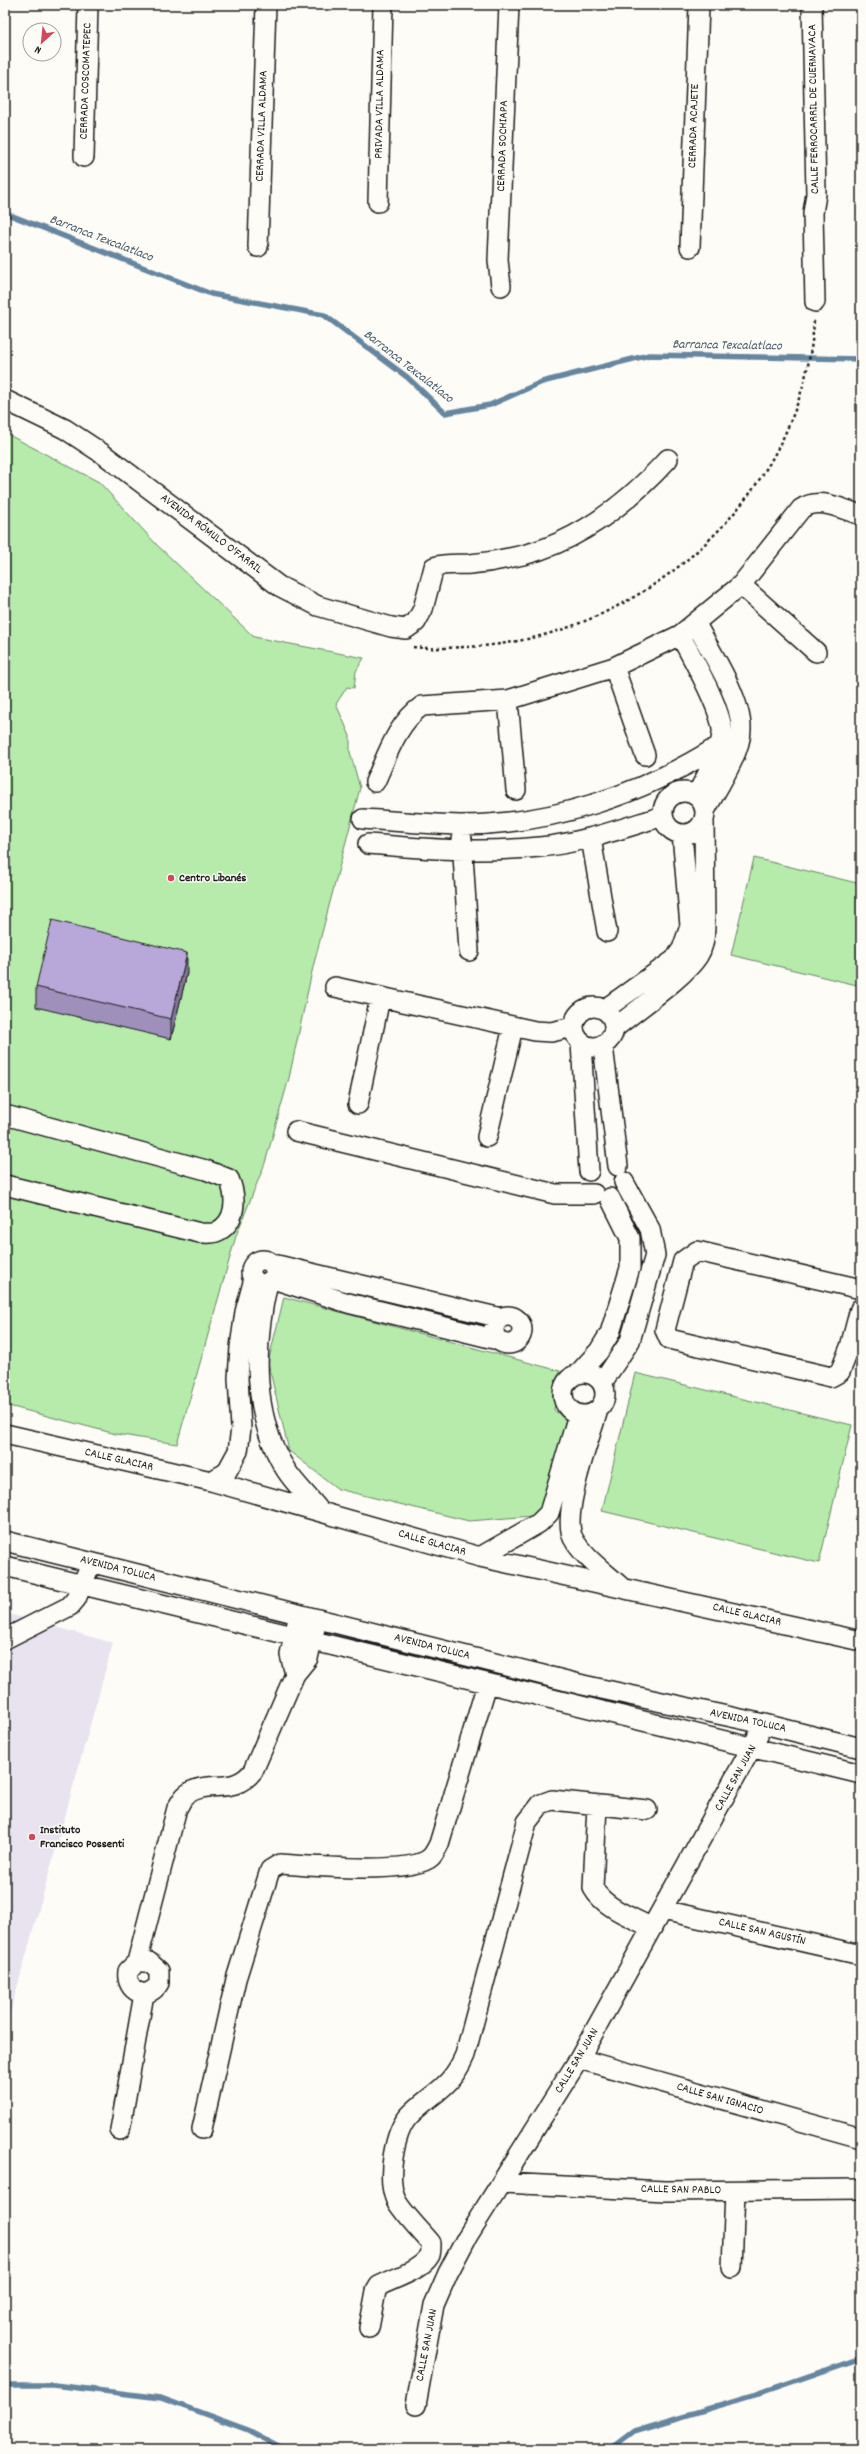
<svg xmlns="http://www.w3.org/2000/svg" width="866" height="2454" viewBox="0 0 866 2454" font-family="Dekko,sans-serif">
<rect width="100%" height="100%" fill="#fdfcf7"/>
<filter id="ink" filterUnits="userSpaceOnUse"><feTurbulence type="fractalNoise" baseFrequency=".025" numOctaves="2"/><feDisplacementMap in="SourceGraphic" scale="8" xChannelSelector="R" yChannelSelector="G"/><feConvolveMatrix kernelMatrix="1 2 1 2 8 2 1 2 1" color-interpolation-filters="sRGB"/></filter>
<g filter="url(#ink)">
<path fill="#e8e3ee" d="M5 1613 113 1643 5 2031Z"/>
<path fill="#b6ebac" stroke="#698464" d="M5 433 99 482 157 545 254 637 364 658 356 671 354 688 347 687 336 704 350 736V752L360 788 313 967 289 1078 265 1163 236 1236 177 1444 116 1434 5 1405Z
M754 858 861 884V986L731 955Z
M284 1297 560 1371 554 1410 566 1419 543 1504 532 1516 469 1521 338 1489 289 1451 268 1363Z
M635 1373 852 1425 819 1563 602 1511Z"/>
<g fill="none" stroke-linecap="round" stroke-linejoin="round">
<path stroke="#66859e" stroke-width="5.5" d="M5 213 211 294 324 315 407 377 445 413 490 405 542 382 649 355 861 359
M5 2385H54L161 2398 248 2430 284 2449
M610 2449 634 2431 754 2395 861 2358"/>
<defs>
<path id="minor" d="M812 5 816 194 813 213 815 302
M84 157 88 5
M378 202 383 5
M258 247 266 5
M690 247 699 5
M501 286 498 260 509 5
M5 400 65 429 103 454 279 586 318 606 391 627 406 629 416 622 423 609 434 567C446 563 457 565 470 564 483 563 496 561 509 558 573 547 625 506 668 459
M741 585 816 652
M696 624C711 652 742 699 741 730 741 753 716 790 705 811
M680 635C691 656 724 712 722 734 719 756 706 776 696 796
M614 667 645 755
M508 700 516 790
M375 782C387 756 397 723 422 706L508 700 614 667 680 635 741 585 801 509C819 496 841 509 861 515
M663 813a21 21 0 1 1 42 0a21 21 0 1 1-42 0Z
M363 819C395 821 428 824 460 825 552 825 643 794 720 745
M591 838 607 932
M462 839 469 951
M368 844C426 849 482 853 540 847 582 843 623 828 663 816
M335 987 535 1031 551 1032 573 1027
M574 1027a20 20 0 1 1 40 0a20 20 0 1 1-40 0Z
M605 1009 674 960 682 949 690 926 682 834
M615 1028C636 1010 685 977 698 956 704 947 705 936 705 926L704 820
M581 1043 589 1171
M603 1046 618 1166
M358 1104 380 998
M5 1115 206 1170 229 1179C237 1197 237 1223 216 1232 212 1234 205 1233 200 1233L5 1185
M296 1131 555 1194H594
M487 1137 513 1027
M251 1272a12 12 0 1 1 24 0a12 12 0 1 1-24 0Z
M273 1264 501 1318
M273 1279 348 1303 498 1340
M268 1282C254 1343 251 1416 286 1470 295 1484 309 1497 319 1510
M861 1289 697 1251 683 1261 665 1330 669 1339 831 1377 840 1372 850 1347 861 1349
M494 1330a14 14 0 1 1 28 0a14 14 0 1 1-28 0Z
M850 1347 860 1309
M563 1394a21 21 0 1 1 42 0a21 21 0 1 1-42 0Z
M578 1374 599 1351 610 1333 630 1268V1238L610 1198
M602 1383 630 1341 655 1255 650 1229 624 1182
M598 1410C590 1438 561 1513 573 1538 583 1557 605 1572 620 1586
M5 1434 211 1481 480 1557 861 1641
M211 1481 226 1473 238 1451 241 1428 238 1378 240 1347 245 1312 254 1279
M5 1541 583 1685 764 1724 861 1748
M480 1557 539 1523 549 1513 578 1415
M5 1566 861 1774
M5 1639 70 1606 76 1599 87 1573
M295 1674 290 1655 297 1623
M597 1805 593 1888C605 1909 632 1917 652 1928
M663 1910 861 1955
M137 1962H149L159 1971V1983C148 2002 125 1992 128 1971L137 1962 177 1808C180 1804 182 1798 186 1795 207 1778 233 1797 253 1771L295 1674 308 1658 315 1628
M579 2059 861 2138
M202 2129 236 1979 270 1870 280 1864C307 1866 413 1875 431 1857 434 1854 437 1848 439 1844L487 1684
M120 2130 144 1994
M501 2183 665 2191 861 2189
M732 2268 735 2191
M369 2328 376 2291 379 2286C394 2278 421 2271 430 2255 431 2252 431 2247 431 2243 423 2233 399 2209 395 2198 387 2177 394 2132 409 2116 432 2092 450 2090 465 2055L527 1822 541 1804 552 1800 647 1810
M416 2405 434 2305 448 2273 467 2237 579 2059 758 1736"/>
</defs>
<use href="#minor" stroke="#1c1c1c" stroke-width="22"/>
<path stroke="#1c1c1c" stroke-width="2.5" stroke-dasharray="3 3" stroke-linecap="butt" d="M413 647C430 649 447 648 464 647 638 642 804 497 814 320"/>
<use href="#minor" stroke="#fdfcf7" stroke-width="19"/>
</g>
<path fill="#9e90bb" stroke="#1c1c1c" d="M187 973 171 1039 36 1007V987Z"/>
<path fill="#817698" stroke="#1c1c1c" d="M187 953V973L171 1039V1019Z"/>
<path fill="#b8a8d9" stroke="#1c1c1c" d="M52 920 187 953 171 1019 36 987Z"/>
</g>
<g fill="#d1495b" stroke="#fdfcf7" stroke-width="1.5">
<circle cx="171" cy="878" r="4"/>
<circle cx="32" cy="1837" r="4"/>
</g>
<g text-anchor="middle" dominant-baseline="central" stroke-width="3" stroke-linejoin="round" paint-order="stroke">
<g font-size="12" fill="#1c1c1c" stroke="#fdfcf7">
<text transform="translate(86 81) rotate(-88)">CERRADA COSCOMATEPEC</text>
<text transform="translate(380 104) rotate(-89)">PRIVADA VILLA ALDAMA</text>
<text transform="translate(814 109) rotate(-91)">CALLE FERROCARRIL DE CUERNAVACA</text>
<text transform="translate(262 126) rotate(-88)">CERRADA VILLA ALDAMA</text>
<text transform="translate(694 126) rotate(-88)">CERRADA ACAJETE</text>
<text transform="translate(503 146) rotate(-88)">CERRADA SOCHIAPA</text>
<text transform="translate(211 534) rotate(37)">AVENIDA RÓMULO O'FARRIL</text>
<text transform="translate(119 1460) rotate(13)">CALLE GLACIAR</text>
<text transform="translate(432 1543) rotate(16)">CALLE GLACIAR</text>
<text transform="translate(118 1569) rotate(14)">AVENIDA TOLUCA</text>
<text transform="translate(747 1615) rotate(13)">CALLE GLACIAR</text>
<text transform="translate(432 1647) rotate(14)">AVENIDA TOLUCA</text>
<text transform="translate(748 1721) rotate(12)">AVENIDA TOLUCA</text>
<text transform="translate(736 1778) rotate(-61)">CALLE SAN JUAN</text>
<text transform="translate(762 1932) rotate(13)">CALLE SAN AGUSTÍN</text>
<text transform="translate(577 2061) rotate(-59)">CALLE SAN JUAN</text>
<text transform="translate(720 2099) rotate(16)">CALLE SAN IGNACIO</text>
<text transform="translate(681 2190) rotate(1)">CALLE SAN PABLO</text>
<text transform="translate(427 2345) rotate(-79)">CALLE SAN JUAN</text>
</g>
<g font-size="12" font-weight="bold" fill="#1c1c1c" stroke="#fdfcf7" text-anchor="start">
<text x="179" y="878">Centro Libanés</text>
<text x="40" y="1830">Instituto<tspan x="40" dy="14">Francisco Possenti</tspan></text>
</g>
<g font-size="13" font-style="italic" fill="#475968" stroke="#fdfcf7">
<text transform="translate(101 239) rotate(21)">Barranca Texcalatlaco</text>
<text transform="translate(727 346) rotate(1)">Barranca Texcalatlaco</text>
<text transform="translate(408 367) rotate(38)">Barranca Texcalatlaco</text>
</g>
</g>
<rect width="866" height="2454" fill="none" stroke="#fdfcf7" stroke-width="20"/>
<rect x="10" y="10" width="846" height="2434" fill="none" stroke="#1c1c1c" stroke-width="1.5" filter="url(#ink)"/>
<g transform="translate(42 42) rotate(207)"><circle r="19" fill="#fdfcf7" stroke="#a3a29f"/>
<path d="M0-3L7 15L0 10L-7 15Z" fill="#d1495b"/>
<text y="-6" font-size="11" font-weight="bold" text-anchor="middle" fill="#1c1c1c">N</text>
</g>
</svg>
